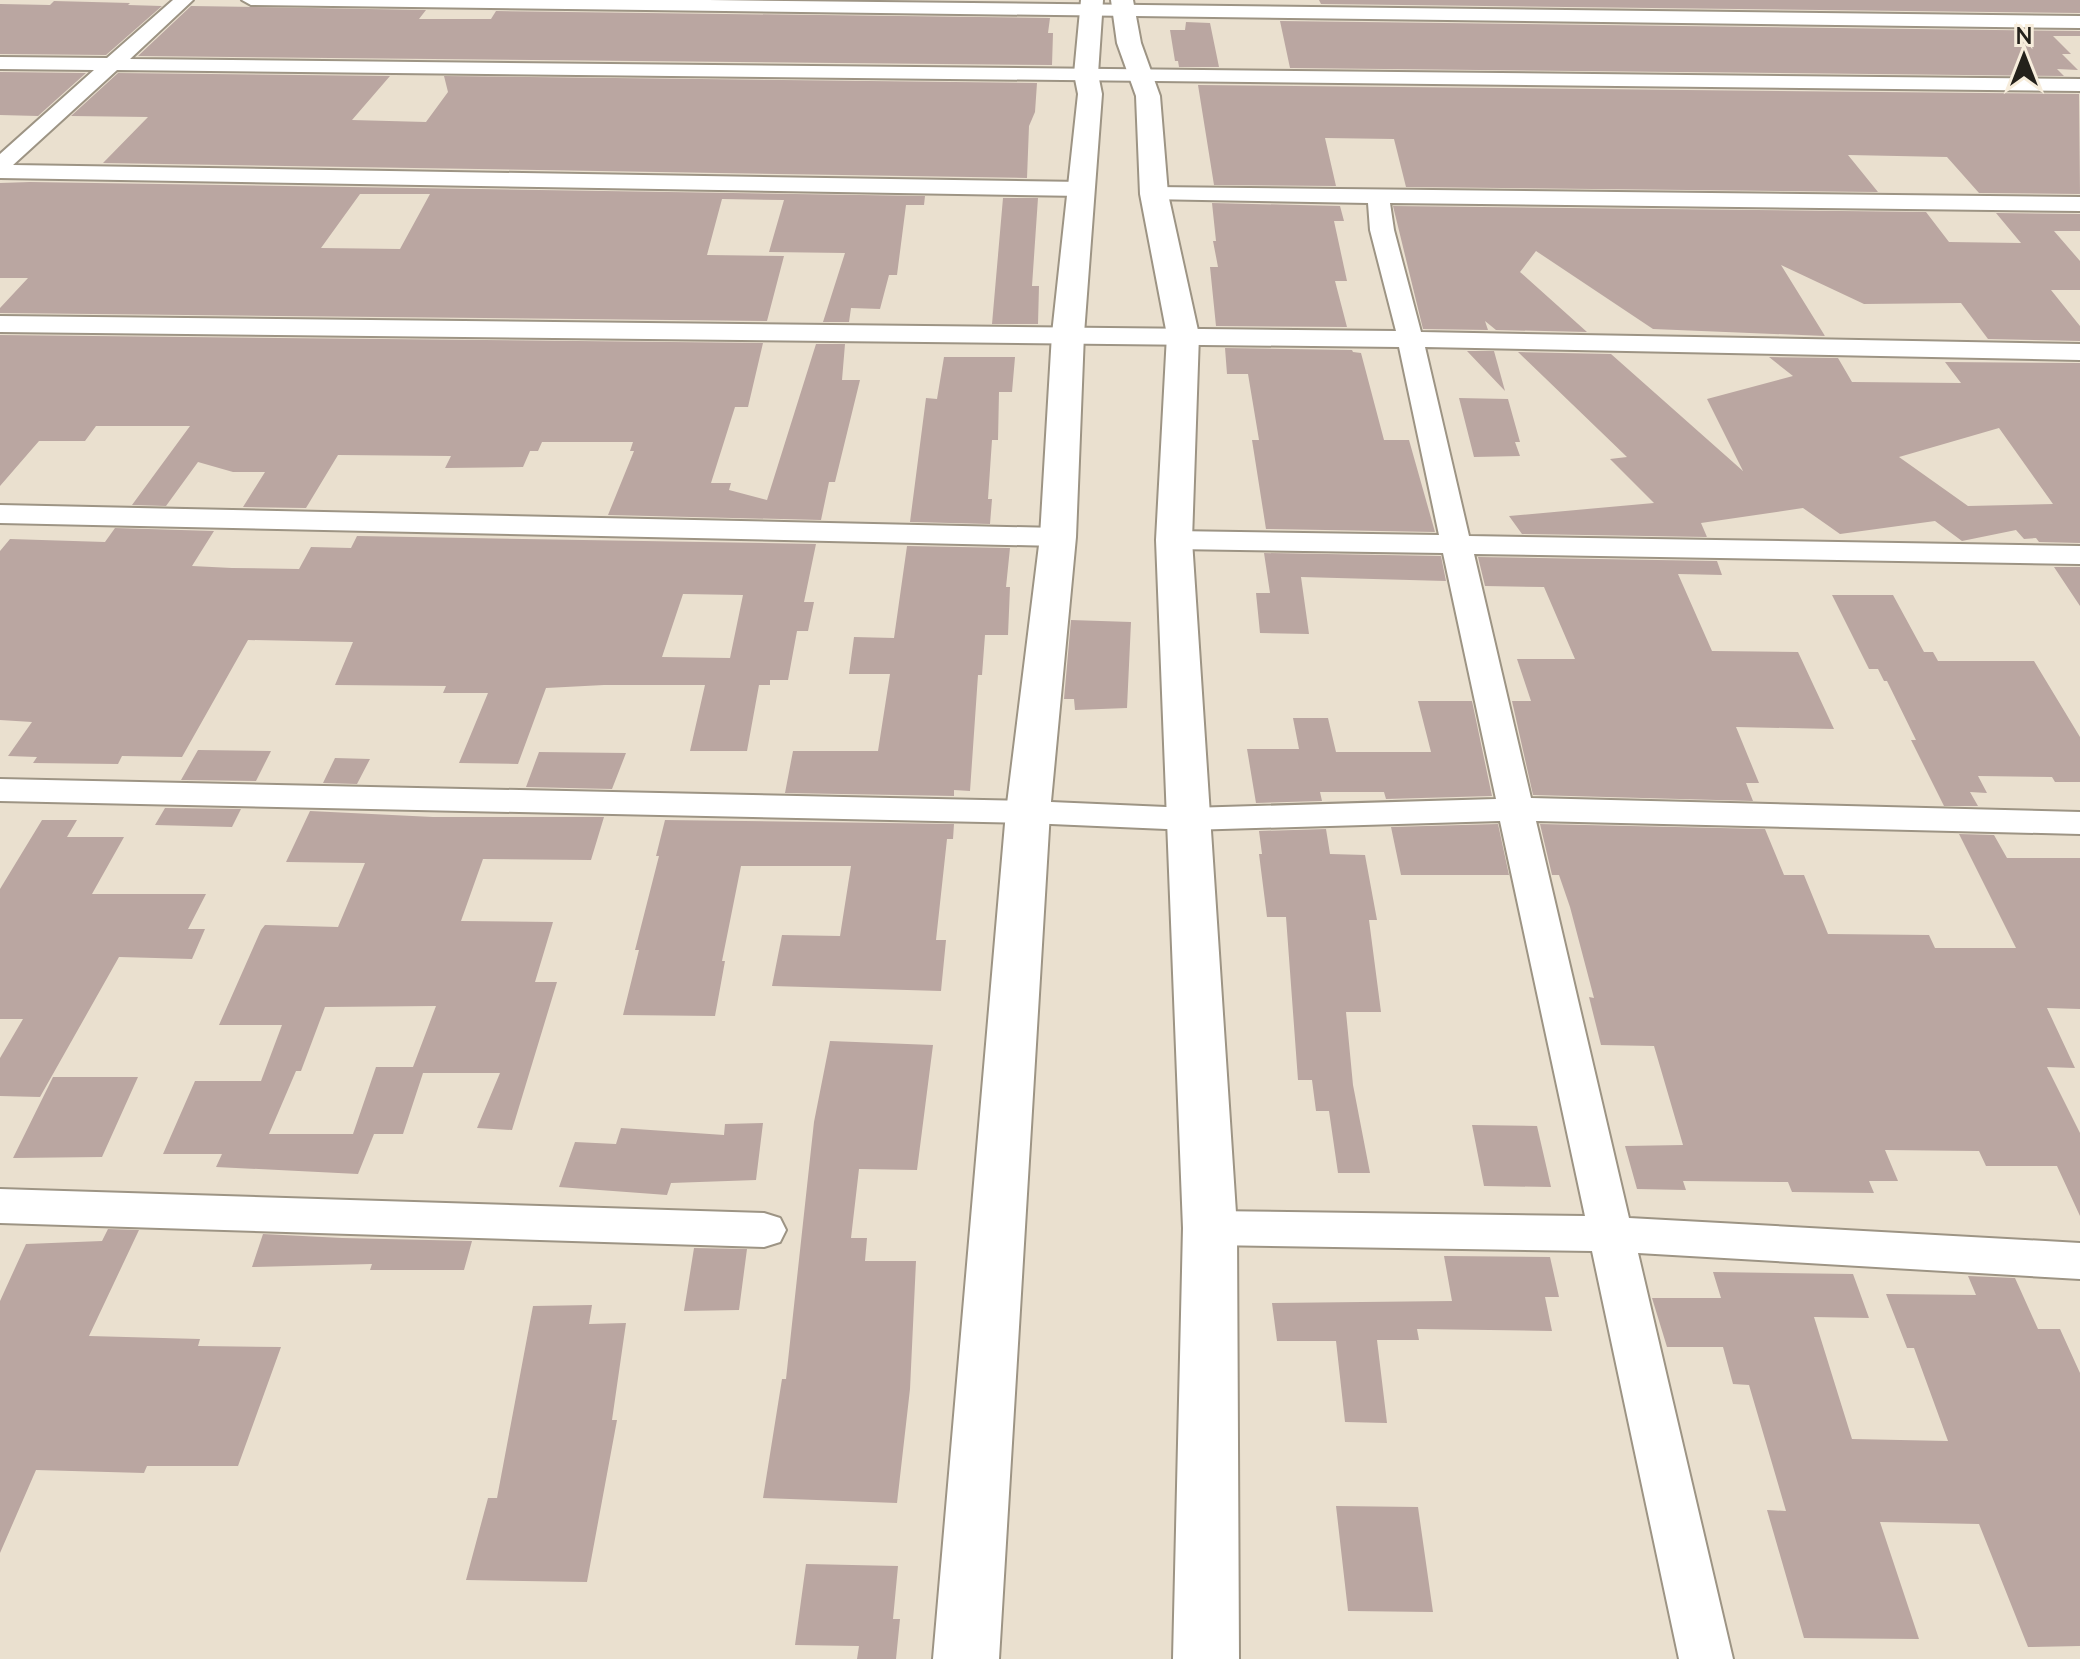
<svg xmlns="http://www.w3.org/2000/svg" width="2080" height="1659" viewBox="0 0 2080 1659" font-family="Lato,sans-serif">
<rect width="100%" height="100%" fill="#eae0cf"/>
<path fill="#baa6a1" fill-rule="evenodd" d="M1319 0H2080V13L1321 4Z
M54 1 130 3 128 5 162 6 106 55 0 54V4L50 5Z
M191 6 426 10 419 19H491L496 11 1050 18 1048 33H1053L1052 65 138 56Z
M1280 21 2080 31V36H2053L2071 54H2062L2078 70 2057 69 2064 76 1290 68Z
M1186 22 1210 23 1219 67H1179L1178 61H1175L1170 30H1185Z
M0 72 86 73 38 116 0 115Z
M118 73 390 76 352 120 426 122 448 92 444 76 1037 83 1035 112 1029 126 1027 178 103 163 148 117 71 116Z
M1198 85 2079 94 2080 194 1979 193 1947 157 1848 155 1878 192 1406 187 1394 139 1325 138 1336 186 1214 185Z
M30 182 925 196 924 205H906L897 275H889L880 309 851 308 849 322H823L845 253 769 252 784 200 722 199 707 255 784 256 767 321 0 313V308L28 278H0V183ZM360 194H430L400 249 321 248Z
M1003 198H1038L1032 286H1039L1038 324H992Z
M1212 203 1340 206 1344 221H1334L1347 281H1335L1347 327 1216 326 1210 267H1218L1213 241H1216Z
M1393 206 1926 212 1949 242 2021 243 1996 213 2080 214V231H2054L2080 261V290H2051L2080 326V341L1988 339 1961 303 1864 304 1781 265 1825 336 1653 329 1536 251 1520 272 1587 332 1496 330 1485 321 1488 330 1423 329Z
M0 335 763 343 748 407H735L711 483H731L729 490 767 500 816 344H845L842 380H860L835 482H829L821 520 608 515 634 451H630L633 442H542L538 451H530L523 467 445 468 451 456 338 455 306 508 243 507 265 472H233L198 462 166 506 132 505 190 426H96L85 441H39L0 486Z
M1225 348 1352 350 1353 352 1361 353 1384 440H1409L1435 532 1266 529 1252 440H1259L1248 374H1227Z
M1467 351H1494L1505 391Z
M1518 352 1611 354 1743 471 1707 399 1793 376 1769 357 1838 358 1852 382 1961 383 1945 362 2080 363V543L2039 542 2036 538 2024 539 2016 530 1962 541 1935 521 1840 534 1803 508 1701 523 1707 537 1522 534 1509 516 1654 503 1610 459 1627 457ZM1999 428 2053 504 1968 506 1899 457Z
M944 357H1015L1012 392H999L998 440H992L988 499H992L990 524 910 522 926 398 937 399Z
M1459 398 1508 399 1520 442H1515L1520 456 1474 457Z
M115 528 214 531 192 566 232 568 299 569 311 547 351 548 357 536 816 544 804 602H814L808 631H797L788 680H770V685H759L747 751H690L705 685H604L546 688 518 764 459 763 488 693H443L446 686 335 685 353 642 248 640 182 757 122 756 118 764 33 763 37 757 8 756 32 722 0 720V551L10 539 105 542ZM683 594 743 595 730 658 662 657Z
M907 546 1010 548 1006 587H1010L1008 635H985L982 675H978L970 791 954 790V796L785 793 793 751H878L890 674H849L854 637 894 638Z
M1264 553 1441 556 1446 581 1301 577 1309 634 1260 633 1256 593H1270Z
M1478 557 1717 561 1722 575 1678 574 1712 651 1798 652 1834 729 1736 727 1759 783H1746L1753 801 1533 795 1512 701H1531L1517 659H1575L1544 587 1485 586Z
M2054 567H2080V606Z
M1832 595H1893L1924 652H1933L1938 661H2034L2080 737V782H2055L2052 777 1978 776 1987 793 1970 792 1978 806H1944L1911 740H1916L1887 681H1884L1878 669H1869Z
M1071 620 1131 622 1127 708 1075 710 1074 699H1064Z
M1418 701H1472L1492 796 1386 799 1384 792H1320L1322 801 1256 803 1247 749H1299L1293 718H1328L1336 752H1431Z
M198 750 271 751 256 781 181 780Z
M539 752 626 753 612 789 526 787Z
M335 758 370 759 357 784 323 783Z
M165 808 241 809 232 827 155 825Z
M310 811 433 817H604L591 860 483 859 461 921 553 922 535 982H557L512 1130 477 1128 500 1073H423L403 1134H374L358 1174 216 1167 222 1154H163L195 1081H261L282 1025H219L261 930 265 925 338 927 365 863 286 862ZM436 1006 413 1067H376L353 1134H269L296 1071H301L325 1007Z
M42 820H77L67 837H124L92 894H206L188 929H205L192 959 119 957 40 1097 0 1096V1058L23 1019H0V889Z
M665 820 954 824 953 839H947L936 940H946L941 991 772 986 782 935 840 936 851 866H741L722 961H725L715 1016 623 1015 639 950H635L659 856H656Z
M1498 824 1509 875H1401L1391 827Z
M1540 824 1765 829 1784 875H1804L1828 934 1929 935 1935 948H2016L1959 834 1994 835 2007 858H2080V1009L2047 1008 2075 1068 2047 1067 2080 1133V1216L2057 1166H1986L1979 1151 1885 1150 1898 1181H1869L1874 1193 1792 1192 1788 1182 1683 1181 1686 1190 1637 1189 1625 1146 1683 1145 1654 1046 1601 1045 1589 997 1594 998 1570 907 1559 875H1552Z
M1326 829 1330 854 1365 855 1377 920H1369L1381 1012H1346L1353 1085 1370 1173H1338L1329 1111H1316L1312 1080H1298L1286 917H1267L1259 854H1262L1259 831Z
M830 1041 933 1045 917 1170 859 1169 851 1238H867L865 1261H916L910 1389 897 1503 763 1498 782 1379H786L814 1122Z
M53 1077H138L102 1157 13 1158Z
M763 1123 756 1180 671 1183 667 1195 559 1187 575 1142 616 1144 621 1128 724 1135 725 1124Z
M1472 1125 1537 1126 1551 1187 1484 1186Z
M108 1229 139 1230 89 1336 200 1339 198 1346 281 1347 238 1466H147L144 1473 36 1470 0 1553V1301L26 1244 102 1241Z
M263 1234 342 1238 472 1241 464 1270H370L372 1264 252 1267Z
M694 1248 747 1249 739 1310 684 1311Z
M1444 1256 1550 1257 1559 1297H1545L1552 1331 1417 1329 1419 1340H1377L1387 1423 1345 1422 1336 1341H1277L1272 1303 1452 1301Z
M1713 1272 1853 1274 1869 1318 1814 1317 1852 1439 1948 1441 1914 1348H1907L1886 1294 1976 1295 1968 1276 2015 1278 2038 1329H2060L2080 1373V1646L2028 1647 1979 1524 1880 1522 1919 1639 1804 1638 1767 1510 1786 1511 1749 1385 1733 1384 1723 1347H1667L1652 1298H1721Z
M592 1305 589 1324 626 1323 612 1420H617L587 1582 466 1580 488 1498H497L533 1306Z
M1336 1506 1418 1507 1433 1612 1348 1611Z
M806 1564 898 1566 893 1619H900L896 1659H857L859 1646 795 1645Z"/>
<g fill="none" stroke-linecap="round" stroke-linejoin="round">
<defs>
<path id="minor" d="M173 0H193L130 59 2080 79V91L117 70 13 165 1083 182 1094 189 1083 196 0 178V154L94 70 0 69V57L107 58Z
M242 0H708L2080 16V28L251 5Z
M1154 187 2080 197V211L1390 203 1394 230 1421 332 2080 344V360L1425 347 1469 536 2080 546V564L1474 554 1531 798 2080 812V834L1536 821 1629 1218 2080 1243V1279L1638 1253 1733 1659H1679L1592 1251 1210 1245 1194 1240 1188 1228 1194 1216 1210 1211 1585 1216 1500 821 1189 830 1028 823 0 801V779L1028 801 1189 808 1496 799 1443 553 1174 549 1163 546 1159 540 1163 534 1174 531 1439 535 1399 347 0 332V316L1396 331 1370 230 1368 203 1146 199 1143 194 1146 189Z
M0 505 1058 528 1069 531 1073 537 1069 543 1058 546 0 523Z
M0 1189 764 1213 780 1218 786 1230 780 1242 764 1247 0 1223Z"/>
<path id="tertiary" d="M1081 0H1103L1098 74 1102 94 1084 334 1076 537 1050 812 999 1659H933L1006 812 1040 537 1052 334 1078 94 1074 74Z
M1111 0H1133L1141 43 1160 96 1168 194 1199 335 1192 540 1237 1228 1239 1659H1173L1183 1228 1156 540 1167 335 1140 194 1136 96 1117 43Z"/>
</defs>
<use href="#minor" stroke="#9d9484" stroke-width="4"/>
<use href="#tertiary" stroke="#9d9484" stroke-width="4"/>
<use href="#minor" fill="#fff" fill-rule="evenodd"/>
<use href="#tertiary" fill="#fff" fill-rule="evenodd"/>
</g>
<g transform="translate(2024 56)" stroke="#f7eddc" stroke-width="6" paint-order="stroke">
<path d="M0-6L14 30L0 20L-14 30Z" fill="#24211b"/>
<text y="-12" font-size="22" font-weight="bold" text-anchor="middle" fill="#24211b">N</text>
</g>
</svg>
